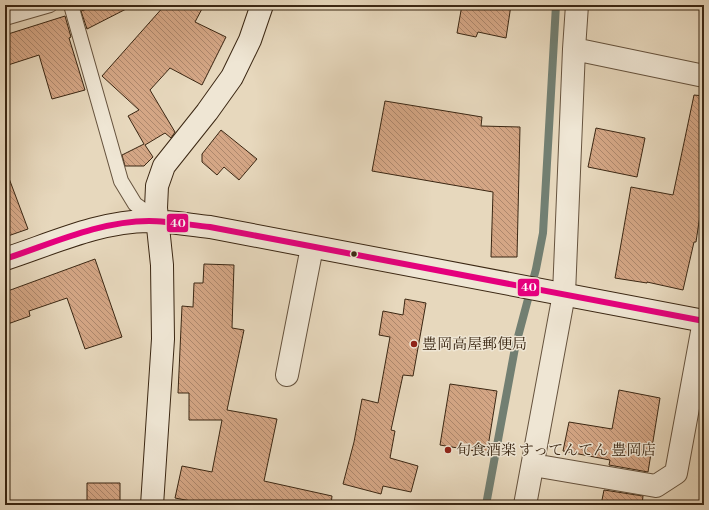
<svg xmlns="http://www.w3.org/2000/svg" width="709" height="510" viewBox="0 0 709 510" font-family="'Libre Bodoni','Noto Serif JP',serif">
<defs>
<pattern id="building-back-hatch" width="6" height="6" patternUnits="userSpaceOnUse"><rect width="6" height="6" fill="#d4a685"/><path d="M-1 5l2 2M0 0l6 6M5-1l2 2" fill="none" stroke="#ad876c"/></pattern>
</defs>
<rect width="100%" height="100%" fill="#e7d8bd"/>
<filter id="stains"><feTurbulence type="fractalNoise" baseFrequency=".005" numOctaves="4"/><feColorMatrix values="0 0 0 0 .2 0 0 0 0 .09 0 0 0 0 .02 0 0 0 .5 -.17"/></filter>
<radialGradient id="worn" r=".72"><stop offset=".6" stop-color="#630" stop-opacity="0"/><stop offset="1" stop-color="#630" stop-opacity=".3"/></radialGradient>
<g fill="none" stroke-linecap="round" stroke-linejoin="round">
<path stroke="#727f72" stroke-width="8" d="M486 505 515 348 536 269 543 233 556 5"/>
</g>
<path fill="url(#building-back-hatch)" stroke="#3b2713" d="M99 5H129L130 7 87 29 81 11Z
M165 5H204L195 22 226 37 202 85 170 68 150 90 175 132 171 138 165 133 145 145 153 157 144 166H125L122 155 144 144 128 116 139 110 102 76Z
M462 5H511L506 38 478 32 476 37 457 33Z
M65 16 71 37 69 38 85 90 52 99 39 55 5 66V35Z
M694 95 704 96V216L700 215 696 242H694L683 290 647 282V283L615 278 631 187 673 195Z
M385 101 482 117 481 126 520 127 517 257H491L493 192 372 171Z
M596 128 645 138 637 177 588 167Z
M221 130 257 159 239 180 224 167 217 175 202 162V154Z
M5 173H7L28 229 5 237Z
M95 259 122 337 85 349 67 298 29 311 30 316 5 325V292Z
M204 264 234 265 232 328 244 330 227 410 277 419 264 481 332 496 331 505H212L175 498 182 466 212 472 222 420H189V393H178L182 306 193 307 194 283H203Z
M405 299 426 303 413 376 403 375 391 430 395 431 390 458 418 466 411 492 383 486 381 494 343 484 354 442 362 399 378 403 390 337 379 335 383 311 403 315Z
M450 384 497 391 487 453 440 445Z
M619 390 660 398 648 472 609 465 610 460 563 451 569 422 612 429Z
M87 483H120V505H87Z
M604 490 643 496 642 505H601Z"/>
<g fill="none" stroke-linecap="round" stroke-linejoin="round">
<defs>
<path id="lane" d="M71 5 121 181 135 204 157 220
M5 18 50 5"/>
<path id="street" d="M577 5 574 49 704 76
M287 375 312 247
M533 465 656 486 676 473 704 321
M525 505 564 294 574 49"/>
<path id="secondary" d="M5 259C51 244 100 221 149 221 169 221 190 225 210 227L704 321
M152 505 163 339 162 265 156 208 157 186 164 166 207 112 232 77 250 40 262 5"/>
</defs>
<use href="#lane" stroke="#66533e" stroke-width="16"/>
<use href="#street" stroke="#66533e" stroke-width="24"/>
<use href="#secondary" stroke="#3b2713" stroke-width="24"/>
<use href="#lane" stroke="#efe6d4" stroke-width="14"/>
<use href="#street" stroke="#efe6d4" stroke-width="22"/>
<use href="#secondary" stroke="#efe6d4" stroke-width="22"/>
<defs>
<path id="bus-1" d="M5 259C51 244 100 221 149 221 169 221 190 225 210 227L704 321"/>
</defs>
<use href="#bus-1" stroke="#efe6d4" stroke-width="9"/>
<use href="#bus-1" stroke="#e5007d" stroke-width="6"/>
</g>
<circle fill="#3b2713" stroke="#efe6d4" stroke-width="1.5" cx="354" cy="254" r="3.5"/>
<g fill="#8f2418" stroke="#efe6d4" stroke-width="1.5">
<circle cx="414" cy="344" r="4"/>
<circle cx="448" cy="450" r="4"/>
</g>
<g text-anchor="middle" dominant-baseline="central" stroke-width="3" stroke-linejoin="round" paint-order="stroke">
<g font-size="15" fill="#3b2713" stroke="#efe6d4" text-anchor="start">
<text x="422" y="344">豊岡高屋郵便局</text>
<text x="456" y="450">旬食酒楽 すってんてん 豊岡店</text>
</g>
</g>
<g stroke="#efe6d4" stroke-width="1.5">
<rect x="166" y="213" width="23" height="20" rx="4" fill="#e5007d"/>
<rect x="517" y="278" width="23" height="19" rx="4" fill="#e5007d"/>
</g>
<g font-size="11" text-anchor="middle" font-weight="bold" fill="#fff">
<text x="178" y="227">40</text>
<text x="529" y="291">40</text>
</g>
<rect width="709" height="510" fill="none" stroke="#e7d8bd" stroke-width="20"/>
<rect x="6" y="6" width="697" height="498" fill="none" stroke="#3b2713" stroke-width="2"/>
<rect x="10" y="10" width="689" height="490" fill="none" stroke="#3b2713"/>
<rect width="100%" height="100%" filter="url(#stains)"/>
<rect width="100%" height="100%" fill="url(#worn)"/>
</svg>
